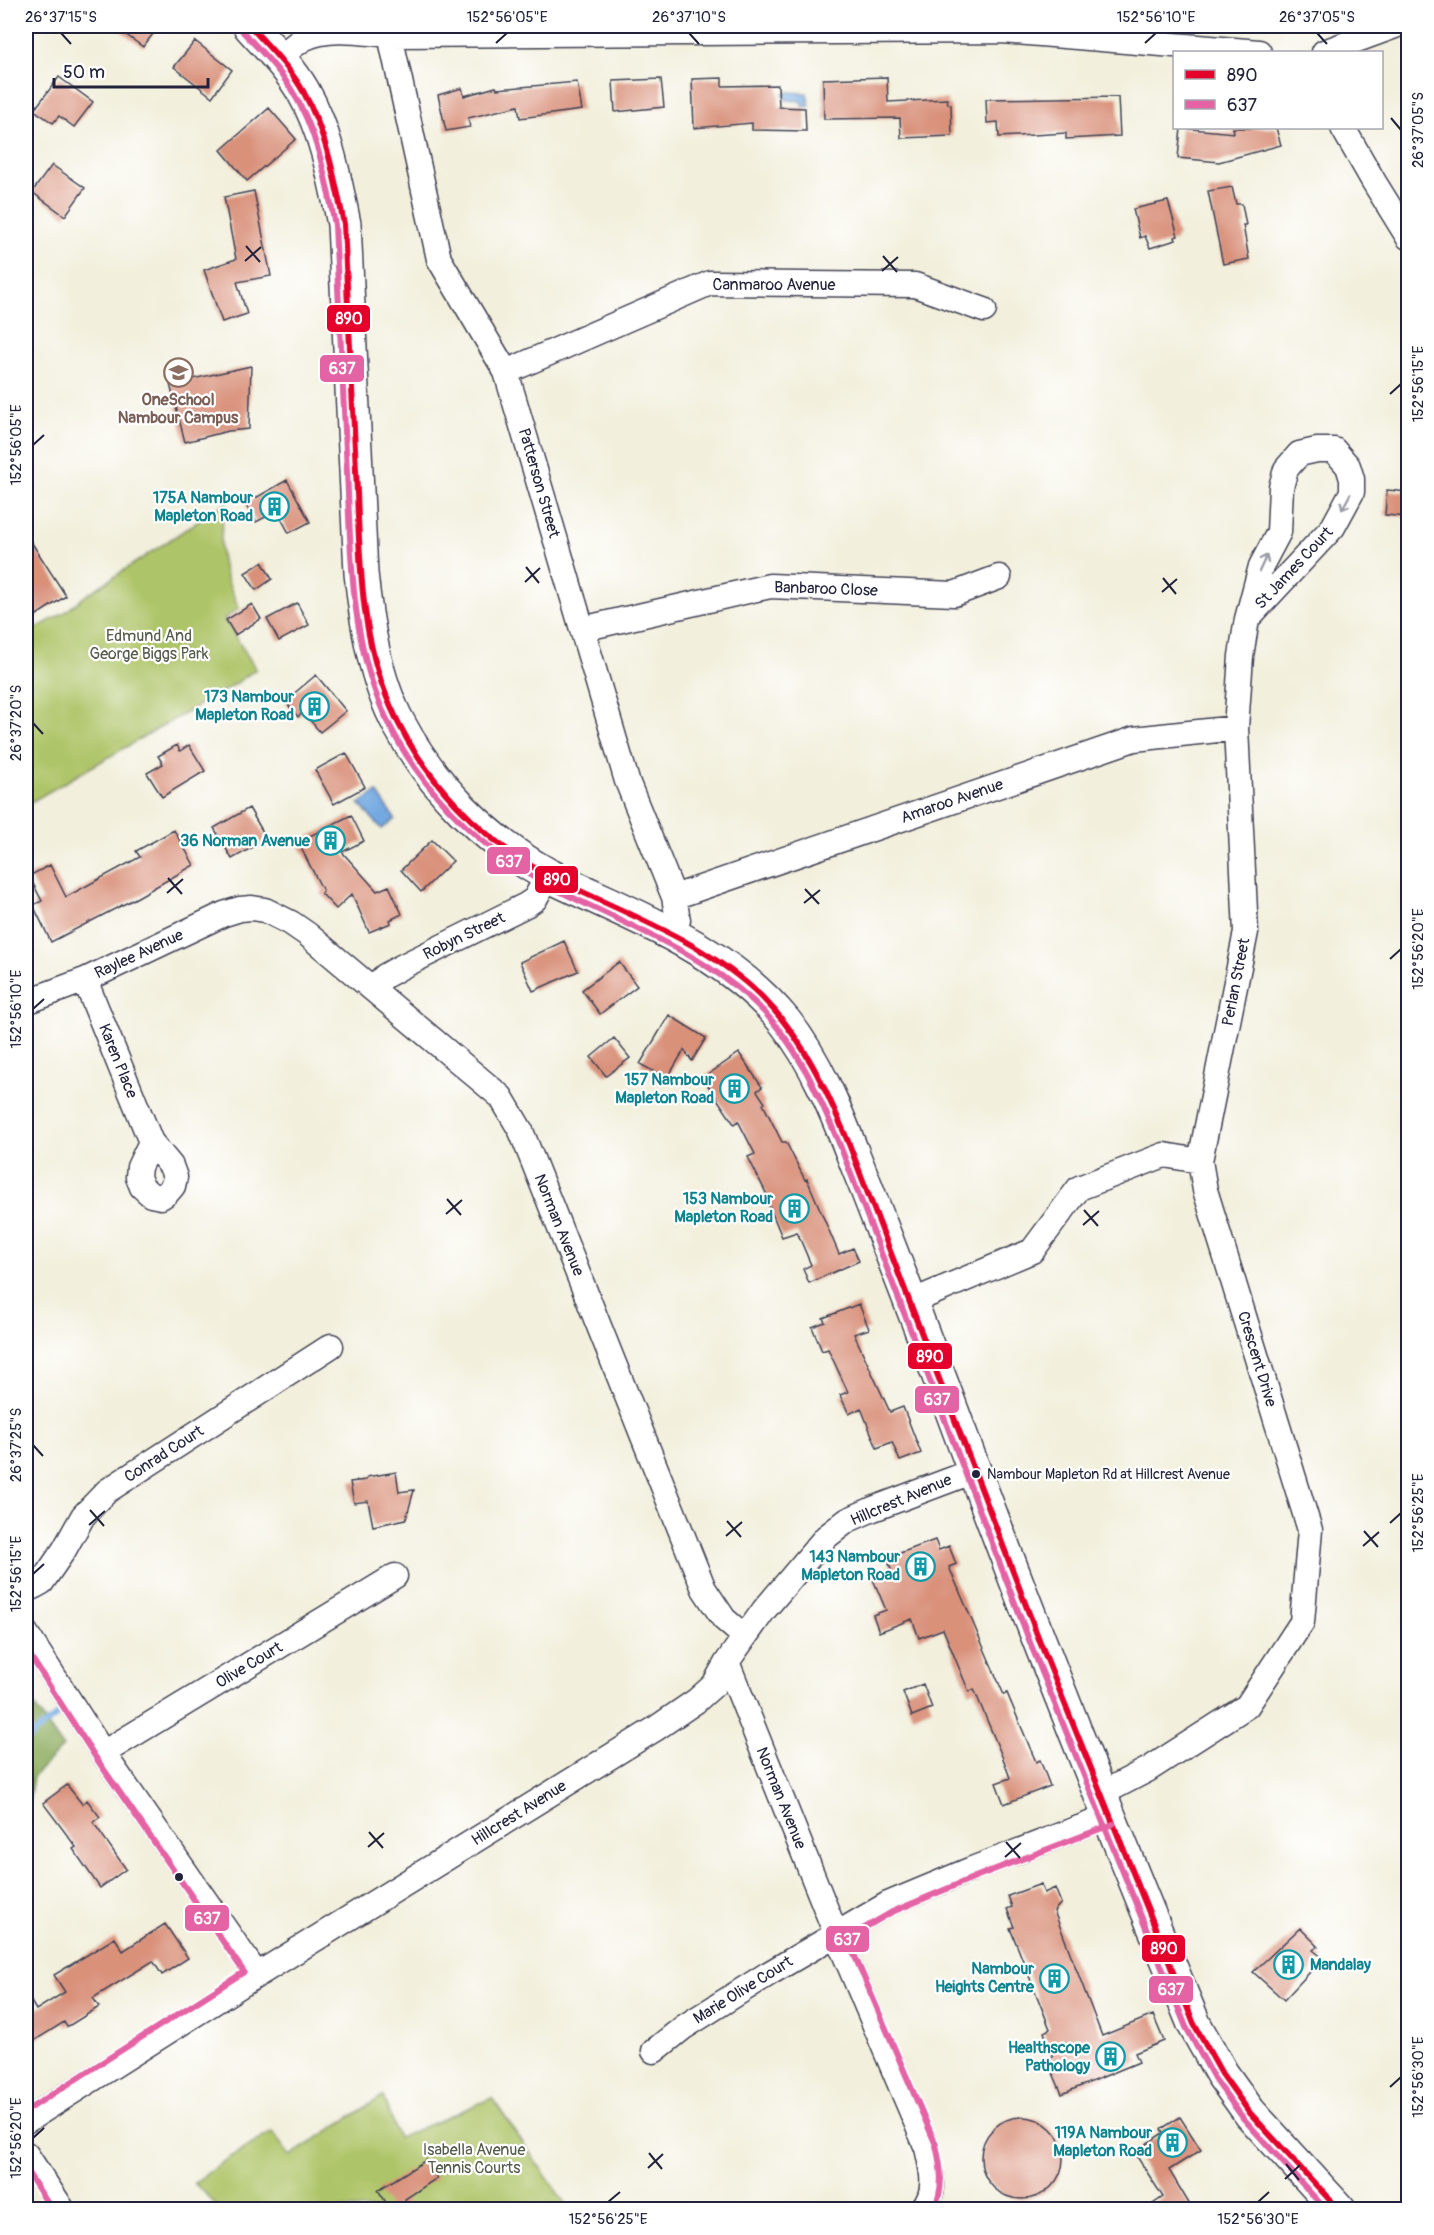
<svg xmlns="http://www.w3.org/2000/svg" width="1434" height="2235" viewBox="0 0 1434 2235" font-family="Pangolin,sans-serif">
<rect width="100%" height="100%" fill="#fff"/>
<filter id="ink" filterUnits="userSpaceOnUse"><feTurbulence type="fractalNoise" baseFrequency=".0167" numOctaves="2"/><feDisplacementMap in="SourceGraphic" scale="12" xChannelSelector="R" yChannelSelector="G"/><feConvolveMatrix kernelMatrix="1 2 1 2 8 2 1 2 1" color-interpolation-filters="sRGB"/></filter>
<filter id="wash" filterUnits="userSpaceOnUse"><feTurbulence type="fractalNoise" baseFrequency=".008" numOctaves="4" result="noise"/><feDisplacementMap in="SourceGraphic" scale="24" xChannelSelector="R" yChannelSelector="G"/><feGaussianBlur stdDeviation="1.35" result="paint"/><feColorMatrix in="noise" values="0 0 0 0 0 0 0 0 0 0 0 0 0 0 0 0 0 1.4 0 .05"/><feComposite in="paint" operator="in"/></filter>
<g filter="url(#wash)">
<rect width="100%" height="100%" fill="#f2efdc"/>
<path fill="#aec468" stroke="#687352" stroke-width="1.5" d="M227 502C215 549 220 565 239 608L224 619 256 669 235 684 26 805V634L64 613 85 596Z
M383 2096 398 2138 492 2098 569 2209H219L206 2194 194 2183 221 2163 272 2132 290 2156Z"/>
<path fill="#8aaa5c" stroke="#56664c" stroke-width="1.5" d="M26 1694 63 1747 33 1777 26 1817Z"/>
<path fill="#73a9e1" stroke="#4a668e" stroke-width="1.5" d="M787 92 807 93 810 106 807 107 802 106 801 101 786 100 783 95Z
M377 792 395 819 382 829 359 804Z"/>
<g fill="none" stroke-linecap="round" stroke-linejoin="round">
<path stroke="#73a9e1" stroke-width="6" d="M26 1740 59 1714"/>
</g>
<g id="blocks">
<path fill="#d9917a" d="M114 26H159L143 47Z
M195 41 232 70 212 97 174 67Z
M59 77 93 102 74 127 59 116 53 123 34 110Z
M887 77 888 102 947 99 948 104 951 105 952 136 901 138 900 118 824 119 823 79Z
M722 78V86L778 85 779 107 805 108 806 131 752 130V123L694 128 692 79Z
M661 79 664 107 615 112 613 81Z
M577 82 582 110 520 118 518 106 468 118 470 127 446 131 438 95 462 88 464 96 496 87 497 89Z
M1118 97 1120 136 1066 139V133L999 137 998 122 987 123 986 99Z
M269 108 296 139 247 181 221 150Z
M1181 128 1234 133 1233 128H1276L1281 145 1219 162 1178 158Z
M52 165 85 188 65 216 32 192Z
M1232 187 1236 204H1242L1246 225H1243L1249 259 1223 264 1208 191Z
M254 191 271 276 237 282 247 314 222 322 204 270 236 259 224 197Z
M1168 201 1178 236 1175 237 1176 240 1150 248 1145 236 1140 238 1133 209Z
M251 366 249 429 228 431 185 442 170 384Z
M287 480 310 522 289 533 277 511 256 522 245 504Z
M1387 490 1408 492V517L1385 515Z
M26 534 66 596 26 622Z
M262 562 272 579 256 590 245 573Z
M297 603 309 625 279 641 267 619Z
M252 604 261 619 235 635 226 620Z
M316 675 346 711 320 732 303 712 298 717 285 701Z
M177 745 180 751 189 745 205 771 162 797 147 773 163 764 158 756Z
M346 753 365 787 334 804 315 770Z
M249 808 267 839 232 859 214 828Z
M351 815 364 841 342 852 377 891 389 886 402 914 390 920 391 923 369 932 352 894 336 909 321 893 323 891 298 842Z
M174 830 194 865 136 898 51 942 33 905 42 901 29 876 50 865 66 897 140 857 136 851Z
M432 840 453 861 421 892 401 870Z
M564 941 578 971 533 991 520 962Z
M619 962 637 986 600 1014 582 990Z
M669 1015 706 1038 692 1061 684 1050 667 1079 640 1064Z
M614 1038 630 1058 606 1076 591 1057Z
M739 1053 762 1087 757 1091 765 1103 763 1104 782 1142H786L805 1180 807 1179 839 1254 853 1248 859 1261 809 1283 803 1269 811 1265 797 1232 782 1237 765 1196 767 1195 748 1157 755 1154 738 1121 734 1124 703 1078Z
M859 1304 869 1329 854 1334 890 1412 903 1407 921 1453 900 1461 892 1442 877 1448 861 1408 849 1414 840 1395 848 1392 828 1349 822 1351 812 1327 825 1322 823 1318Z
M396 1472 399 1492 414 1490 406 1519 373 1526 368 1501 354 1503 350 1482 366 1480 367 1477Z
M935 1540 939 1550 949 1546 956 1564 949 1567 1004 1695 1007 1693 1036 1762 1040 1760 1050 1786 1004 1804 996 1783 1010 1778 1004 1761 974 1689 969 1692 943 1629 919 1638 912 1619 879 1632 873 1615 886 1610 872 1577 891 1569 887 1558Z
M923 1684 932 1708 912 1716 903 1692Z
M67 1785 82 1804 87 1800 100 1817 93 1822 126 1869 100 1888 73 1849 76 1847 43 1803Z
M1041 1884 1044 1893 1055 1888 1061 1903 1054 1911 1102 2036 1153 2015 1164 2041 1135 2053 1139 2062 1062 2094 1047 2059 1053 2057 1044 2032 1050 2029 1010 1928 1014 1927 1007 1909 1012 1907 1008 1896Z
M165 1924 188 1958 162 1975 153 1961 93 1998 99 2007 67 2027 64 2022 26 2046V1993L36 2010 65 1992 54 1975 115 1938 123 1951Z
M1300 1928 1318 1946 1313 1950 1323 1958 1284 2000 1253 1972Z
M981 2158a41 41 0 1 1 82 0a41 41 0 1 1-82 0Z
M1180 2117 1201 2150 1169 2170 1193 2210H1144L1163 2197 1134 2152 1163 2133 1161 2129Z
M426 2160 437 2178 405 2199 411 2210H391L378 2190Z"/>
</g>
</g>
<g filter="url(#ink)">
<use href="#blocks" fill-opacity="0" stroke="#414153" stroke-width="1.5"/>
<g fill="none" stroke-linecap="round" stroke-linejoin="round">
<defs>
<path id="street" d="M390 35 439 259 506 372 627 781 674 897 678 920 672 935
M1324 52 1395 26
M279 58C287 51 296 43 305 38 331 26 363 33 390 35L1002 31 1259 52
M1343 128 1374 182 1408 237
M506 372 710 283 915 285 984 310
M582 629 770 586 954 594 999 577
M674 897 1134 739 1236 728
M85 980 151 1142 171 1166 175 1177 173 1186 167 1193 161 1197 151 1195 142 1187 138 1177 139 1167 151 1142
M372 988 385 976 401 967 526 905 535 899 548 875
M26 1002 85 980 224 914 240 909 252 908 265 910 291 923 307 934 501 1097 521 1131 704 1589 724 1619 745 1637
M1200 1161 1246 932 1236 728 1241 656 1247 619 1261 566 1279 532 1281 487 1286 469 1299 454 1317 450H1334L1348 466 1352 479V492L1333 527 1247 619
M911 1302 1032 1251 1079 1188 1164 1155 1200 1161 1205 1190 1310 1530 1302 1622 1247 1706 1149 1769 1101 1794
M26 1591 42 1582 64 1550 83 1516 107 1491 331 1346
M26 1633 103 1753 257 1975
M727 1662 836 1934 927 2148C932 2170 938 2192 922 2210
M103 1753 395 1576
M654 2051 684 2027 768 1974 888 1904 972 1869 1110 1816
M26 2121 257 1975 655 1729 696 1701 714 1685 727 1662 764 1610 826 1537 848 1520 873 1509 974 1471
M26 2154 63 2210"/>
<path id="secondary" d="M250 26C268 46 289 67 303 91 326 131 335 180 344 224L361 573C366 622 375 680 399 724 432 786 486 841 548 875 630 915 725 948 785 1022 823 1070 843 1131 866 1187 895 1262 924 1336 952 1411 1028 1617 1110 1821 1194 2024L1222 2074 1250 2113 1339 2210"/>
</defs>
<use href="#street" stroke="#414153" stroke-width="27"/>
<use href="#secondary" stroke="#414153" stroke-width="36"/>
<use href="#street" stroke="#fff" stroke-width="24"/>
<use href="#secondary" stroke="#fff" stroke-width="33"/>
<defs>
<path id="bus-1" d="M250 26C269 47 289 67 303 91 326 132 335 179 344 224 348 306 352 388 356 470 360 549 358 633 391 707 421 777 482 841 549 876 622 913 703 939 762 997 804 1039 827 1091 849 1144L1040 1642 1194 2024 1222 2074 1250 2113 1339 2210"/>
<path id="bus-2" d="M243 32C260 50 278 68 291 89 317 129 326 179 335 225 339 307 343 390 347 472 351 551 350 635 382 709 413 781 475 846 544 883 615 921 692 946 753 1001 796 1040 819 1095 841 1148L1031 1645 1186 2027 1214 2078 1243 2118 1326 2210
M26 1649 96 1758 244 1972 26 2111
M26 2170 52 2210
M933 2210C945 2189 941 2167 936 2145L847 1938 892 1912 975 1877 1113 1824"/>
</defs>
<use href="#bus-1" stroke="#fff" stroke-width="10"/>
<use href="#bus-2" stroke="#fff" stroke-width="10"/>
<use href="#bus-1" stroke="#e4002b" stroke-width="6"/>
<use href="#bus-2" stroke="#e463a4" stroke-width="6"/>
</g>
<defs><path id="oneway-shaft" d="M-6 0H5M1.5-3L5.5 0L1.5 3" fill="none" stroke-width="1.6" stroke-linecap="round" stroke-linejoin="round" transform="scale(1.5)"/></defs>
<g stroke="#9c9ca7">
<use href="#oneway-shaft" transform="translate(1346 502) rotate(118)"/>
<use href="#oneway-shaft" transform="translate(1263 563) rotate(-65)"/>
</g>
</g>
<path fill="none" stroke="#22223b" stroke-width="2" d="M61 33 71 44M689 33 699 44M1317 33 1327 44M496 43 507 33M1145 43 1156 33M1391 118 1401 130M246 246 260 262M883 256 897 272M245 261 261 247M882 271 898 257M1390 394 1401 384M33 445 44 435M526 567 539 583M1163 578 1176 594M525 582 540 568M1162 592 1177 579M33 723 43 734M168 878 182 894M805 889 819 904M167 893 183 879M804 903 820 890M1390 959 1401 949M33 1009 44 999M447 1199 461 1215M1084 1210 1098 1226M446 1214 462 1200M1083 1225 1099 1211M33 1445 43 1456M90 1510 104 1526M727 1521 741 1537M1390 1523 1401 1513M89 1525 105 1511M1364 1531 1378 1547M726 1536 742 1522M1363 1546 1379 1532M33 1574 44 1564M369 1832 383 1848M1006 1842 1020 1858M368 1847 384 1833M1005 1857 1021 1843M1390 2087 1401 2077M33 2138 44 2128M649 2153 662 2169M1286 2164 1299 2180M648 2168 663 2154M1285 2179 1300 2165M608 2202 620 2192M1258 2202 1269 2192"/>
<defs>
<symbol id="school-ring" viewBox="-11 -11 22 22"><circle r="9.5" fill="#fff" stroke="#8d6e63" stroke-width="1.5"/><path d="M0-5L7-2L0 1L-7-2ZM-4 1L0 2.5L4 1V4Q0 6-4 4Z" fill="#8d6e63"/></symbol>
<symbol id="building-ring" viewBox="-11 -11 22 22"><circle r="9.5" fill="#fff" stroke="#0f9aa8" stroke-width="1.5"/><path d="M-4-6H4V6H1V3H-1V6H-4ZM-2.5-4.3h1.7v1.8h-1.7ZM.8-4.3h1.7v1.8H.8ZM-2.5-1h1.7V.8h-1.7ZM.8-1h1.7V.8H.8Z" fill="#0f9aa8"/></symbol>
</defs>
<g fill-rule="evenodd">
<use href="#school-ring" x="162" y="356" width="33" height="33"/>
<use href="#building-ring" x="258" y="490" width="33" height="33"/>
<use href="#building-ring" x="298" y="690" width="33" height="33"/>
<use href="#building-ring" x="314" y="824" width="33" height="33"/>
<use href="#building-ring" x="718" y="1072" width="33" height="33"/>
<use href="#building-ring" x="778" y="1192" width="33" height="33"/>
<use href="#building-ring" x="904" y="1550" width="33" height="33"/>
<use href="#building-ring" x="1272" y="1948" width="33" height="33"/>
<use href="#building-ring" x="1038" y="1962" width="33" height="33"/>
<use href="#building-ring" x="1094" y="2040" width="33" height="33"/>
<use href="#building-ring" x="1156" y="2126" width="33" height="33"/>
</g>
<g fill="#22223b" stroke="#fff" stroke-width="2">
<circle cx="976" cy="1474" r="5"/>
<circle cx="179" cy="1877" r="5"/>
</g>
<g text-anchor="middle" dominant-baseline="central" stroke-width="4.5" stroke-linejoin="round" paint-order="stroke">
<g font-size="14" fill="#22223b" stroke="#fff" text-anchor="start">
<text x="987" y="1474">Nambour Mapleton Rd at Hillcrest Avenue</text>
</g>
<g font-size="16" fill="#22223b" stroke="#fff">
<text x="774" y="285">Canmaroo Avenue</text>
<text transform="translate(539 483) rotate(74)">Patterson Street</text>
<text transform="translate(1294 568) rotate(-47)">St James Court</text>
<text transform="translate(826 589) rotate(2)">Banbaroo Close</text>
<text transform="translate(952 801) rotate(-19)">Amaroo Avenue</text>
<text transform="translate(464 936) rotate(-26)">Robyn Street</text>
<text transform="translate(139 954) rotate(-25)">Raylee Avenue</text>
<text transform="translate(1236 982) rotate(-79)">Perlan Street</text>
<text transform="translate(118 1061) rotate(68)">Karen Place</text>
<text transform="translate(559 1225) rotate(68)">Norman Avenue</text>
<text transform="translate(1257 1359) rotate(73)">Crescent Drive</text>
<text transform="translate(164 1454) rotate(-33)">Conrad Court</text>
<text transform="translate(901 1500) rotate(-23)">Hillcrest Avenue</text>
<text transform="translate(249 1665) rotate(-31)">Olive Court</text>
<text transform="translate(781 1798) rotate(68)">Norman Avenue</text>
<text transform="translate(519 1813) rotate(-32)">Hillcrest Avenue</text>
<text transform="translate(743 1990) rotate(-32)">Marie Olive Court</text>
</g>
<g font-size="16" font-weight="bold" fill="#785e54" stroke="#fff">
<text x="178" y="400">OneSchool<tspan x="178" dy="18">Nambour Campus</tspan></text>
</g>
<g font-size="16" font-weight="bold" fill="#0d838f" stroke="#fff" text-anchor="end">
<text x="253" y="498">175A Nambour<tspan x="253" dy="18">Mapleton Road</tspan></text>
<text x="294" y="697">173 Nambour<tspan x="294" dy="18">Mapleton Road</tspan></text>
<text x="310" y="841">36 Norman Avenue</text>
<text x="714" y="1080">157 Nambour<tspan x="714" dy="18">Mapleton Road</tspan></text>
<text x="773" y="1199">153 Nambour<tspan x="773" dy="18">Mapleton Road</tspan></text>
<text x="900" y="1557">143 Nambour<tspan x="900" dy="18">Mapleton Road</tspan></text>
<text x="1310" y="1965" text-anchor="start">Mandalay</text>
<text x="1034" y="1969">Nambour<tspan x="1034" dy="18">Heights Centre</tspan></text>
<text x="1090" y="2048">Healthscope<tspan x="1090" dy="18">Pathology</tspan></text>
<text x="1152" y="2133">119A Nambour<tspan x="1152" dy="18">Mapleton Road</tspan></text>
</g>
<g font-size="16" fill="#535b4b" stroke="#fff">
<text x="149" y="636">Edmund And<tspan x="149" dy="18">George Biggs Park</tspan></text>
<text x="474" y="2150">Isabella Avenue<tspan x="474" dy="18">Tennis Courts</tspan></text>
</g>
</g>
<g stroke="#fff" stroke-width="2">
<rect x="326" y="304" width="45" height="29" rx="6" fill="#e4002b"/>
<rect x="319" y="354" width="46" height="29" rx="6" fill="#e463a4"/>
<rect x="486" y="846" width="45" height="29" rx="6" fill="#e463a4"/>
<rect x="534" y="865" width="45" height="29" rx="6" fill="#e4002b"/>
<rect x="907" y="1342" width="46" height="28" rx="6" fill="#e4002b"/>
<rect x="914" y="1385" width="46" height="29" rx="6" fill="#e463a4"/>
<rect x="184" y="1904" width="46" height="28" rx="6" fill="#e463a4"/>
<rect x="825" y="1925" width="45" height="28" rx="6" fill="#e463a4"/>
<rect x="1141" y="1934" width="45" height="29" rx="6" fill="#e4002b"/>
<rect x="1148" y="1975" width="46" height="29" rx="6" fill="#e463a4"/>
</g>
<g font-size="16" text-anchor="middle" font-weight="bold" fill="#fff">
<text x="349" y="324">890</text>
<text x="342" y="374">637</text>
<text x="509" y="867">637</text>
<text x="557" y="885">890</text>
<text x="930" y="1362">890</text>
<text x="937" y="1405">637</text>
<text x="207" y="1924">637</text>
<text x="847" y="1945">637</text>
<text x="1164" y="1954">890</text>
<text x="1171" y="1995">637</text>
</g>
<rect width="1434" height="2235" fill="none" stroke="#fff" stroke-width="66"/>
<rect x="1173" y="51" width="210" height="78" fill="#ffffff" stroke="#a7a7b1" stroke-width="1.5"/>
<rect x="1185" y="70" width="30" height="9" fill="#e4002b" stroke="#a7a7b1" stroke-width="1.5"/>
<text x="1227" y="81" font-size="18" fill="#22223b">890</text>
<rect x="1185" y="100" width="30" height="9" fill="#e463a4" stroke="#a7a7b1" stroke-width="1.5"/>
<text x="1227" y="111" font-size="18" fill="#22223b">637</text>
<path d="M54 78v9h154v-9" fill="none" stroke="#22223b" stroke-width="3"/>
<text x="63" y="78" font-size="18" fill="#22223b" stroke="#ffffff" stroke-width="4.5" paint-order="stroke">50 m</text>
<rect x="33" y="33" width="1368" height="2169" fill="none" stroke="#22223b" stroke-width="2"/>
<g font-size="15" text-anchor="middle" fill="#22223b">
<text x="61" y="22">26°37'15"S</text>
<text x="507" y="22">152°56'05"E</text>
<text x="689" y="22">26°37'10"S</text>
<text x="1156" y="22">152°56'10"E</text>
<text x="1317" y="22">26°37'05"S</text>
<text transform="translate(1418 130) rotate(-90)" y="5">26°37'05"S</text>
<text transform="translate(1418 384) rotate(-90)" y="5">152°56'15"E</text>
<text transform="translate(16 445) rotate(-90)" y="5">152°56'05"E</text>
<text transform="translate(16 723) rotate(-90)" y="5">26°37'20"S</text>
<text transform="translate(1418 949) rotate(-90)" y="5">152°56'20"E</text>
<text transform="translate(16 1009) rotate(-90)" y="5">152°56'10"E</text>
<text transform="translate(16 1445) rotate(-90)" y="5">26°37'25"S</text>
<text transform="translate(1418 1513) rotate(-90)" y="5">152°56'25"E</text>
<text transform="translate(16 1574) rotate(-90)" y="5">152°56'15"E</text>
<text transform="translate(1418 2077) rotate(-90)" y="5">152°56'30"E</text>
<text transform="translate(16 2138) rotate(-90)" y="5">152°56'20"E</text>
<text x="608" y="2224">152°56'25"E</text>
<text x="1258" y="2224">152°56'30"E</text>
</g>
</svg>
